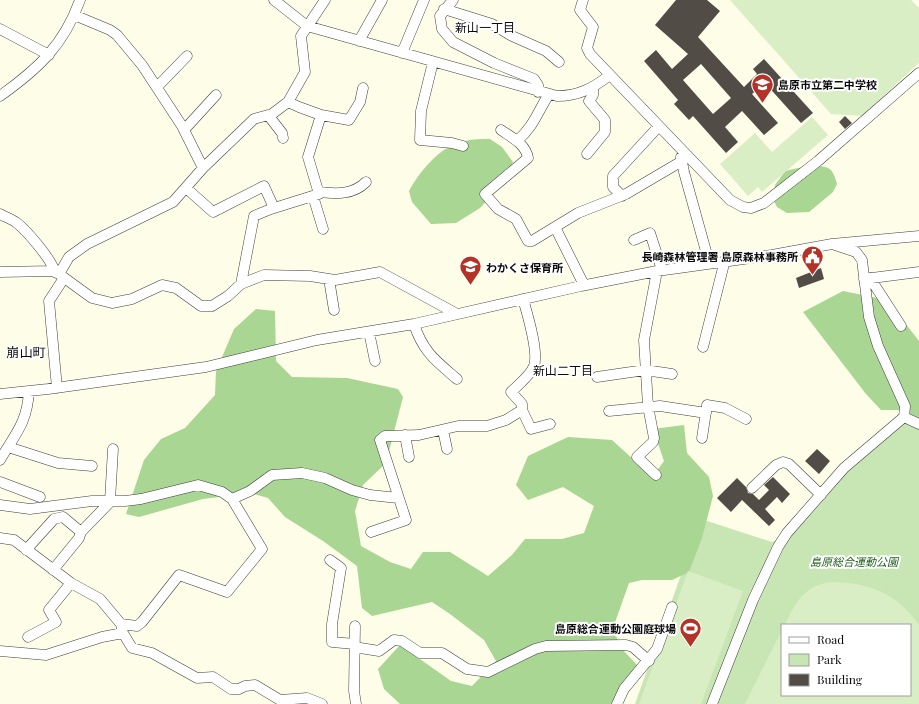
<svg xmlns="http://www.w3.org/2000/svg" width="919" height="704" viewBox="0 0 919 704" font-family="'Playfair Display','Noto Sans JP',serif">
<rect width="100%" height="100%" fill="#fefde7"/>
<path fill="#c7e6b3" fill-rule="evenodd" d="M904 423 919 427V704H635L701 519 772 542 790 534 849 470ZM782 625H910V695H782Z"/>
<path fill="#a9d693" d="M490 139 502 147 513 162 503 184 480 208 456 223 431 224 412 202 409 191C420 171 441 145 465 141 473 139 481 139 490 139Z
M811 165C829 167 832 166 837 184L833 192 809 212 787 213 777 207 773 199 775 185 785 171Z
M843 291 887 300 919 341V423L898 410H881L866 394 803 312Z
M256 309 275 311 276 361 292 377 347 378 398 389 403 397 386 463 363 485 355 511 361 546 390 562 411 569 423 552H450L488 576 512 555 525 539H562L584 533 594 506 563 487 528 500 516 485 528 456 568 437 612 440 645 470 656 472 664 461 653 429 684 425 687 453 709 477 713 496 702 538 689 572 672 580H642L629 583 613 628 621 648 637 665 616 704H400L384 689 378 669 400 645 451 681 472 686 496 661 484 640 450 614 432 602 372 616 362 608 357 566 323 541 285 517 268 498 251 493 203 499 139 517 126 514 144 460 161 439 185 428 215 395 216 371 234 329Z"/>
<path fill="#daeec5" d="M730 0H911L919 8V63L862 116 831 114Z
M812 117 828 135 762 192 758 187 748 196 720 164 755 133 772 152Z
M688 571 743 591 701 704H639Z
M830 582C868 582 897 593 919 625V704H745L782 630V695H910V625H785C796 602 803 587 830 582Z"/>
<path fill="#524c47" fill-rule="evenodd" d="M676 0H707L720 11 698 37 744 87 757 74 753 69 764 59 813 113 801 123 765 83 752 94 778 123 764 135 742 111 725 127 738 142 726 153 693 116 689 120 674 104 678 100 644 61 656 50 672 69 688 54 655 25ZM701 64 731 98 713 114 683 80Z
M845 116 852 123 845 129 839 122Z
M821 268 824 279 799 288 796 278Z
M817 449 830 461 819 474 805 461Z
M773 477 790 494 782 503 777 497 765 509 775 520 769 526 742 500 731 512 717 498 737 478 746 487 748 493 753 494 759 500 769 490 764 485Z"/>
<g fill="none" stroke-linecap="round" stroke-linejoin="round">
<defs>
<path id="minor" d="M274 0 307 26 557 96C579 96 593 88 610 75
M453 0 440 16 442 29 453 42 494 63 534 79 538 85V92
M583 0 580 10 593 27 587 48 590 54 730 200 743 207 751 208 764 203 818 161 919 73
M444 9 492 24 512 36 546 51 559 62
M74 15 110 30 117 35 142 65 182 126 203 168
M0 29 49 55
M359 41 382 0
M402 53 424 0
M433 62 421 111 420 140 452 143 463 146
M157 87 187 56
M0 96C38 69 64 45 80 0
M268 115 282 133 283 138
M321 115 349 120 360 102 363 88
M184 130 216 95
M501 130C511 137 526 144 528 158L485 194 498 209 516 219 528 241H532L578 213 626 194 682 161
M517 141C534 126 537 113 549 94
M587 154 605 132V120L589 101 593 95V88
M681 157 684 172 709 262
M186 188 213 212 264 186 274 208
M319 192C336 194 353 195 366 182
M313 196 323 229
M622 196 613 187V176L659 126
M0 214C5 217 12 219 17 223 28 232 51 259 55 272
M555 227 584 285
M634 240 650 233 662 270
M0 272 52 271 59 274 92 298 112 303 132 299 162 285 176 288 201 306H212L228 296 241 284 264 275 310 276 335 280 380 272 457 314
M59 274 69 257 87 244 173 202 203 168 254 119 272 114 288 102 305 72 301 36 325 0
M870 278 901 326
M329 279 334 310
M864 279 919 272
M241 284 254 216 271 209 319 194 308 157 321 115 299 107 288 102
M523 299C527 313 539 352 534 366 530 376 518 385 511 392L522 404V410L531 429 550 424
M414 324C423 352 436 361 457 379
M369 332 375 361
M703 347 725 260
M597 377 645 370 672 374
M57 388 49 301 64 278
M0 394 48 389 206 367 317 340 414 324 581 286 657 271 772 255 832 244 919 236
M609 411 660 406 706 413
M904 417 919 424
M443 430 447 449
M405 435 409 457
M702 438 707 405 725 408 746 419
M8 447 58 463 92 466
M0 460C15 434 27 424 29 391
M656 475 637 457 653 442 654 438 648 406 644 340 657 271
M0 482 40 497
M752 488 776 465 783 462 789 464 821 495
M110 501 113 449
M0 505 30 509 92 501H125L141 499 198 485 222 492 232 499 250 491 272 475 302 473 325 478 352 490 370 495 398 498
M371 532 406 520 380 440 385 436 419 435 458 426H487L506 420 522 410
M0 538 14 540 71 583 100 599 121 624 123 633 132 648 152 653 197 678 213 677 231 689H239L245 686 255 685 280 700 307 698 322 704
M26 550 54 519 63 517 81 532
M330 560 341 568 332 624V642L355 644
M53 570 79 538 81 532 111 501
M121 624 137 626 142 622 179 575 227 592 262 549 232 499
M355 626 354 691 356 704
M28 637 56 622 49 610 71 583
M354 647 379 651 394 640 402 641 420 653H442L467 669 488 672 535 649 546 646 626 645 633 647 649 661
M0 651 46 655 102 637 123 633
M617 704 624 689 657 649 672 607
M712 704 753 600 778 547 787 533 844 468 904 417 905 406 878 346 869 317 862 260 856 252 835 245"/>
</defs>
<use href="#minor" stroke="#3d3d3d" stroke-width="11"/>
<use href="#minor" stroke="#fff" stroke-width="10"/>
</g>
<defs>
<symbol id="school-pin" viewBox="-11 -11 22 30"><path d="M0 17L-7.5 6A9.5 9.5 0 1 1 7.5 6Z" fill="#b43327" stroke="#fff"/><path d="M0-5L7-2L0 1L-7-2ZM-4 1L0 2.5L4 1V4Q0 6-4 4Z" fill="#fff"/></symbol>
<symbol id="civic-pin" viewBox="-11 -11 22 30"><path d="M0 17L-7.5 6A9.5 9.5 0 1 1 7.5 6Z" fill="#b43327" stroke="#fff"/><path d="M-.6-6.5H3V-4.5H.6V-3L4-1V1h2V6H-6V1h2V-1L-.6-3ZM-1.2 2.5V6h2.4V2.5Z" fill="#fff"/></symbol>
<symbol id="stadium-pin" viewBox="-11 -11 22 30"><path d="M0 17L-7.5 6A9.5 9.5 0 1 1 7.5 6Z" fill="#b43327" stroke="#fff"/><path d="M0-5a6.5 5 0 1 0 0 10a6.5 5 0 1 0 0-10ZM-3.5-1.8h7v3.6h-7Z" fill="#fff"/></symbol>
</defs>
<g fill-rule="evenodd">
<use href="#school-pin" x="750" y="72" width="25" height="34"/>
<use href="#civic-pin" x="800" y="244" width="25" height="34"/>
<use href="#school-pin" x="458" y="254" width="25" height="34"/>
<use href="#stadium-pin" x="678" y="616" width="25" height="34"/>
</g>
<g text-anchor="middle" dominant-baseline="central" stroke-width="4" stroke-linejoin="round" paint-order="stroke">
<g font-size="11" font-weight="bold" fill="#0a0a0a" stroke="#fff" text-anchor="start">
<text x="778" y="84">島原市立第二中学校</text>
<text x="798" y="256" text-anchor="end">長崎森林管理署 島原森林事務所</text>
<text x="486" y="267">わかくさ保育所</text>
<text x="676" y="628" text-anchor="end">島原総合運動公園庭球場</text>
</g>
<g font-size="11" font-style="italic" fill="#225e1d" stroke="#fff">
<text x="854" y="561">島原総合運動公園</text>
</g>
<g font-size="12" fill="#0a0a0a" stroke="#fff">
<text x="485" y="27">新山一丁目</text>
<text x="563" y="370">新山二丁目</text>
</g>
<g font-size="13" fill="#0a0a0a" stroke="#fff">
<text x="26" y="351">崩山町</text>
</g>
</g>
<rect x="781" y="624" width="130" height="72" fill="#ffffff" stroke="#9d9d9d"/>
<rect x="789" y="637" width="20" height="6" fill="#ffffff" stroke="#9d9d9d"/>
<text x="817" y="644" font-size="12" fill="#0a0a0a">Road</text>
<rect x="789" y="654" width="20" height="12" fill="#c7e6b3" stroke="#9d9d9d"/>
<text x="817" y="664" font-size="12" fill="#0a0a0a">Park</text>
<rect x="789" y="674" width="20" height="12" fill="#524c47" stroke="#9d9d9d"/>
<text x="817" y="684" font-size="12" fill="#0a0a0a">Building</text>
</svg>
